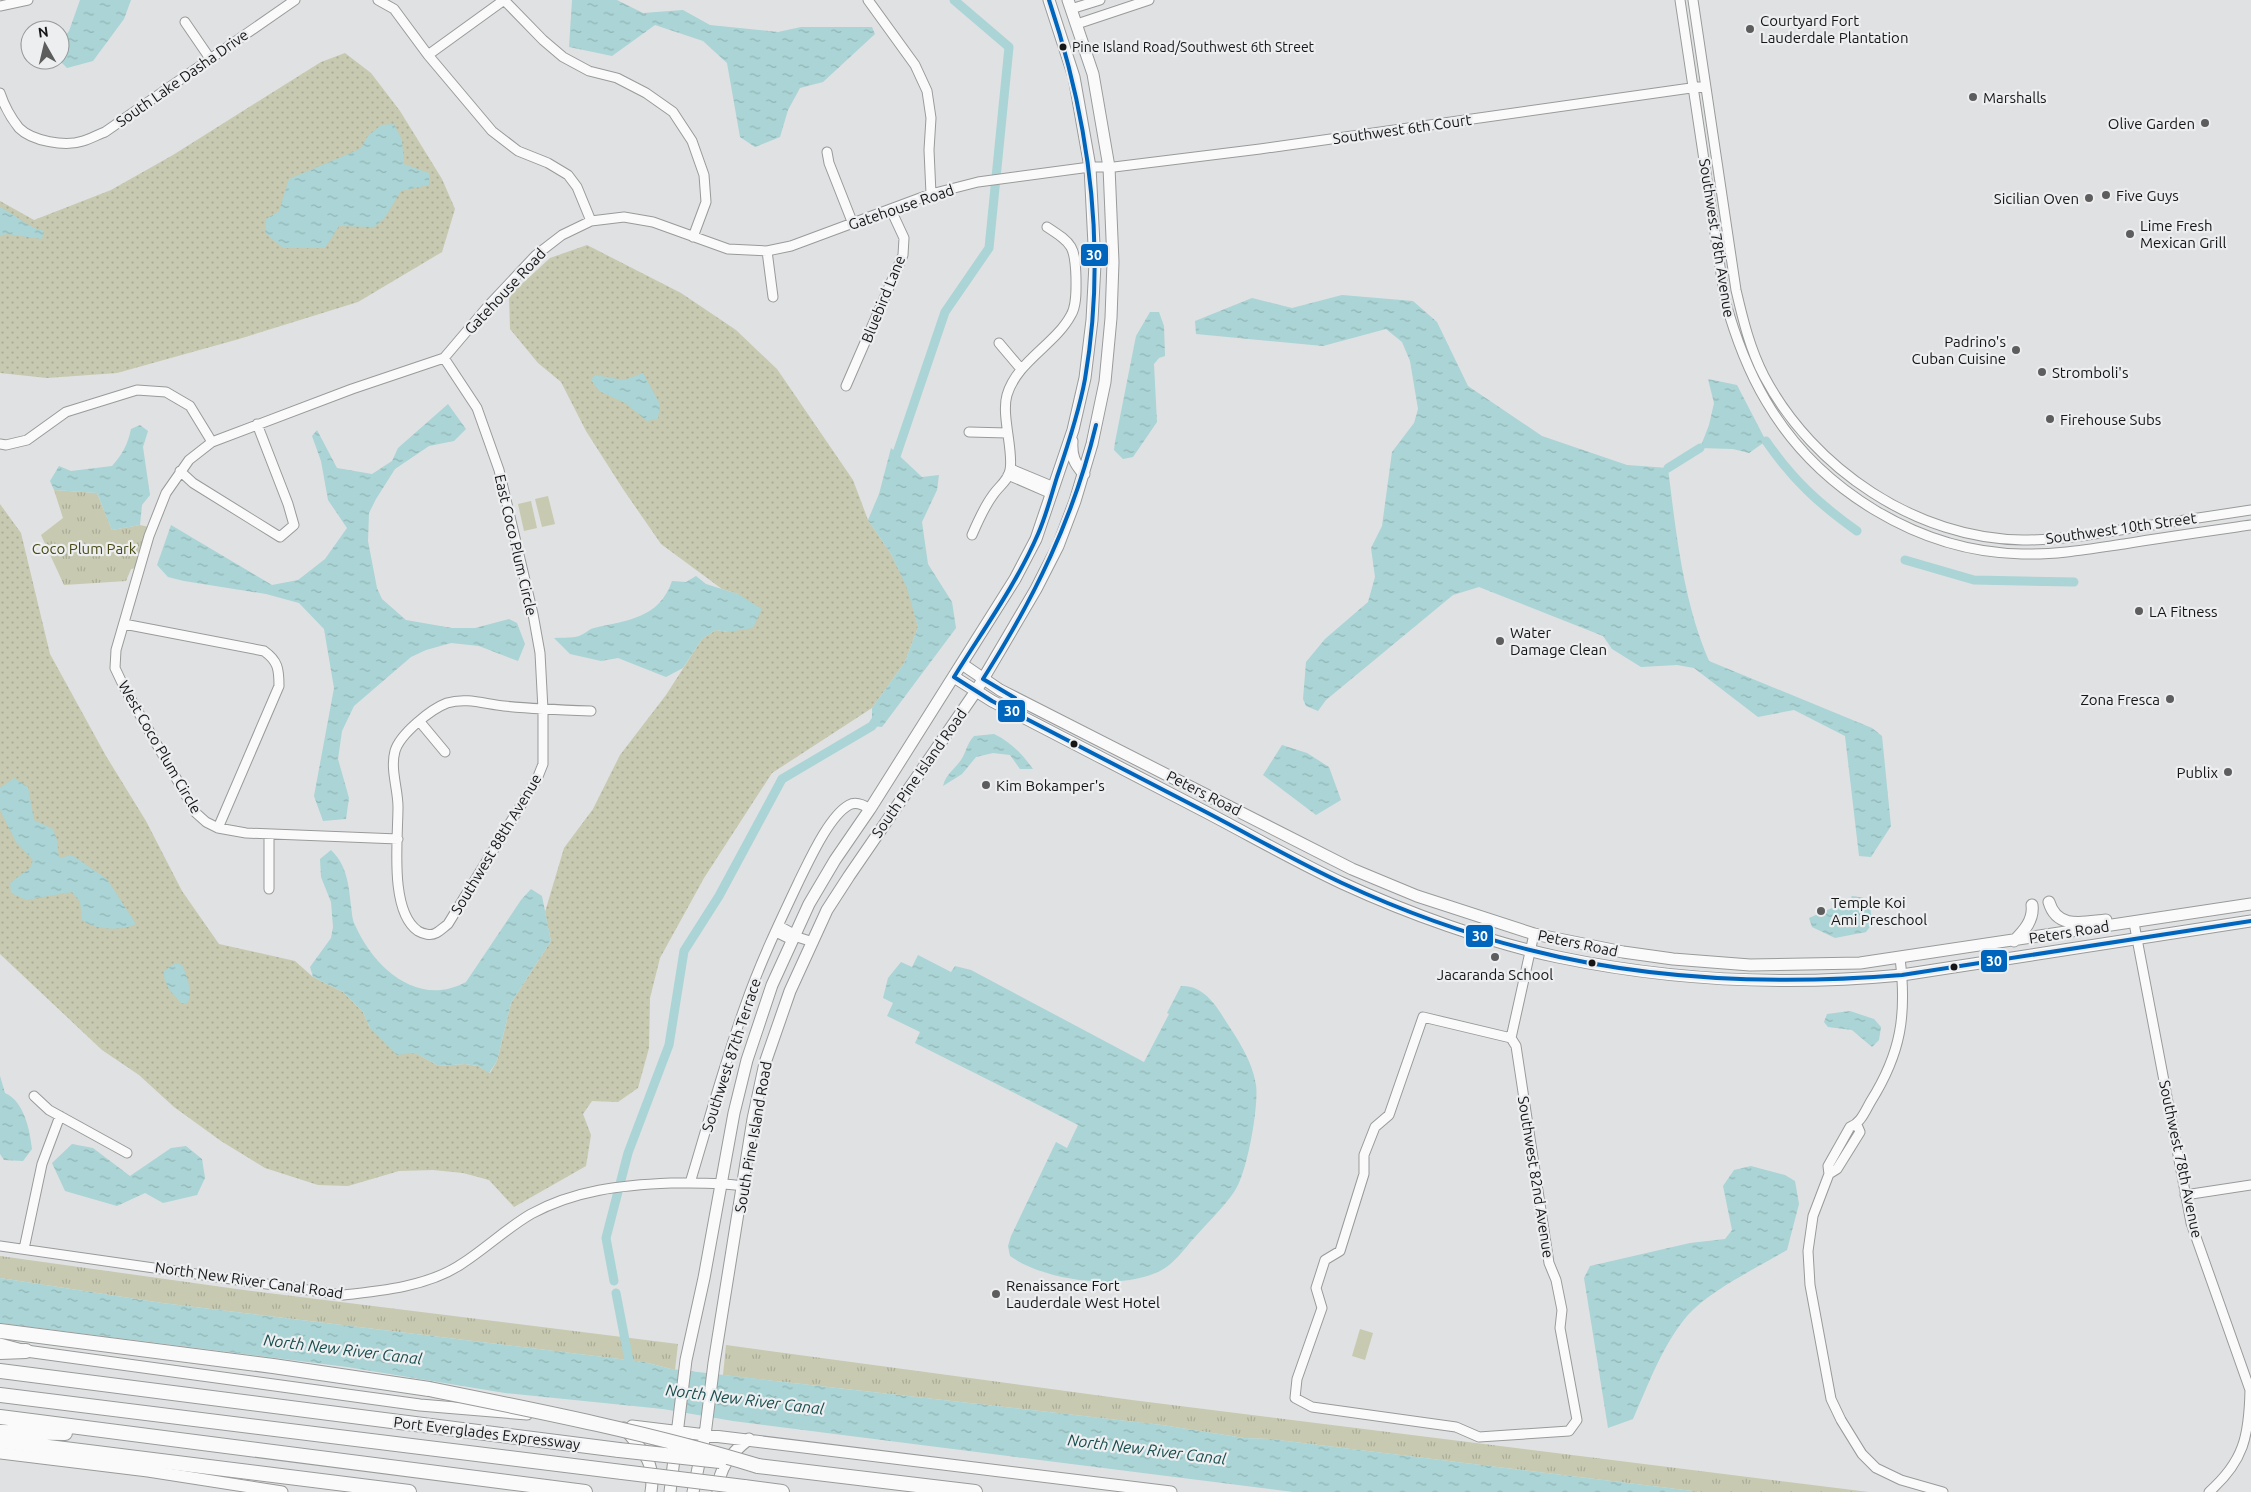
<svg xmlns="http://www.w3.org/2000/svg" width="2251" height="1492" viewBox="0 0 2251 1492" font-family="Ubuntu,sans-serif">
<defs>
<pattern id="grass-dots" width="8" height="8" patternUnits="userSpaceOnUse" patternTransform="scale(1.25)"><rect width="8" height="8" fill="#c7c9b0"/><path d="M2 2h.1M6 6h.1" fill="none" stroke="#aaac97" stroke-width="1.8" stroke-linecap="round"/></pattern>
<pattern id="park-tufts" width="24" height="20" patternUnits="userSpaceOnUse" patternTransform="scale(1.25)"><rect width="24" height="20" fill="#c7c9b0"/><path d="M3 7l-1-3M5 7V3M7 7l1-3M15 17l-1-3M17 17v-4M19 17l1-3" fill="none" stroke="#aaac97"/></pattern>
<pattern id="water-ripples" width="26" height="14" patternUnits="userSpaceOnUse" patternTransform="scale(1.25)"><rect width="26" height="14" fill="#aad4d5"/><path d="M2 4q2-2 4 0t4 0M15 11q2-2 4 0t4 0" fill="none" stroke="#92b5b6"/></pattern>
</defs>
<rect width="100%" height="100%" fill="#e0e1e2"/>
<path fill="url(#grass-dots)" d="M345 53 371 73 400 111 442 179 455 209 442 252 358 302 239 339 117 373 47 378 0 373V201L34 220 111 190 173 155 321 62Z
M587 245 681 293 736 330 777 369 853 480 868 520 891 554 908 588 918 627 905 662 872 708 772 773 704 878 660 958 650 998 649 1048 638 1088 618 1102 592 1101 583 1114 591 1135 586 1166 514 1207 489 1180 463 1173 433 1170 399 1171 348 1186 318 1185 265 1168 221 1141 174 1107 139 1075 102 1050 0 954V504L21 533 50 654 106 756 146 821 182 891 219 944 295 961 313 977 343 992 363 1012 370 1028 439 1066 465 1064 478 1066 490 1073 497 1061 511 1003 551 941 545 912 564 848 593 809 620 755 666 695 702 639 716 630 728 632 738 594 722 589 661 544 623 489 586 431 561 382 538 363 510 329 509 296 550 258Z"/>
<path fill="url(#park-tufts)" d="M54 490 97 493 112 530 140 525 149 527 136 568 131 569 126 581 64 585 41 535 63 518Z
M0 1256 244 1290 678 1344 675 1370 644 1362 162 1303 0 1278Z
M726 1345 1132 1400 1869 1492H1701L1270 1439 1244 1438 1162 1425 723 1375Z"/>
<path fill="#c7c9b0" d="M548 496 555 524 542 527 535 499Z
M531 501 537 528 524 531 518 504Z
M1360 1329 1373 1333 1365 1360 1352 1356Z"/>
<path fill="url(#water-ripples)" d="M80 0H131L124 19 93 61 67 68 59 60 60 43 69 31Z
M572 0H617L643 13 683 10 710 25 778 32 801 27H872L875 34 823 82 800 88 788 110 780 137 755 147 740 137 727 63 703 41 655 25 612 56 569 47Z
M394 124 402 140 404 164 429 173V185L401 191 384 219 374 227 339 226 325 248H283L265 233 266 219 279 211 289 179 360 149 368 136 381 125Z
M0 207C16 215 27 227 44 231L42 239 6 234 0 236Z
M1342 295 1413 301 1437 322 1468 386 1542 436 1627 465 1668 468C1676 533 1683 600 1709 661L1872 728 1882 736 1891 826 1871 857 1859 856 1845 736 1794 710 1758 717 1694 668 1677 665 1641 667 1612 649 1603 636 1479 587 1453 595 1326 700 1318 711 1306 706 1303 699 1306 662 1325 639 1368 602 1375 577 1371 548 1382 526 1392 452 1414 423 1418 409 1410 361 1402 342 1386 329 1323 346 1196 334 1195 321 1252 298 1292 308Z
M1150 312H1159L1164 326 1165 356 1159 358 1154 364 1157 422 1133 457 1123 459 1114 450 1115 442 1136 336Z
M643 373 660 404 658 419 647 421 625 403 599 391 591 380 595 375 624 380Z
M1708 379 1737 385 1766 441 1749 453 1733 449 1700 448 1709 425 1714 403Z
M448 404 466 429 454 441 429 446 395 469 376 499 369 513 368 541 377 588 382 599 406 620 452 628H475L509 619 517 623 525 644 518 661 479 646 451 643 426 650 411 657 354 706 342 731 338 759 349 798 346 819 323 821 314 796 334 688 324 629 299 603 266 594 184 581 168 577 157 565 171 525 272 585 298 580 325 559 347 528 328 500 321 461 312 436 317 430 337 468 372 474 392 461 398 448Z
M140 425 148 431 143 447 150 495 142 505 140 525 112 530 97 493 54 490 50 481 59 466 71 471 112 466C122 455 128 444 131 429Z
M891 448 922 477 939 475 937 490 922 522 928 564 952 602 956 628 882 727 872 726V708L905 662 918 627 907 588 891 554 868 520 879 494Z
M696 576 706 584 738 594 762 609 753 628 728 632 716 630 702 639 683 668 666 677 618 658 601 661 570 654 554 638C562 637 574 639 581 635 586 633 589 629 594 628 627 620 659 619 672 581L686 582Z
M994 734C1011 742 1022 754 1033 769H1020L1010 755 993 753 976 757 962 774 943 786C946 774 954 770 961 760 966 753 966 745 974 736Z
M1282 745 1307 753 1329 767 1341 800 1316 815 1263 775Z
M14 778 28 787 34 820 53 829 57 840 59 858 72 855 107 879 136 924C123 931 93 930 82 920L80 902 72 892 26 900 11 893 10 883 30 868 33 860 16 842 0 810V788Z
M331 850C347 865 349 886 351 906 352 912 352 920 355 925 374 968 418 1008 466 982L521 900 531 889 542 896 551 941 511 1003 497 1061 489 1073 478 1066 465 1064 439 1066 415 1053 397 1055 370 1028 363 1012 343 992 313 977 310 967 331 938 333 927 331 902 321 877 320 859Z
M1852 896 1865 898 1870 903 1872 924 1866 932 1835 938 1812 927 1809 918 1848 901Z
M918 955 951 972 955 966 971 970 1144 1062 1169 1014 1167 1013 1181 986C1202 985 1215 1003 1225 1020 1238 1040 1252 1060 1256 1085 1259 1106 1247 1175 1234 1192 1223 1208 1208 1222 1195 1237 1184 1249 1174 1264 1160 1271 1120 1291 1045 1281 1010 1256L1008 1246 1011 1236 1056 1142 1067 1148 1078 1125 915 1043 920 1032 887 1016 893 1003 883 998 888 978 901 962 912 967Z
M175 963 182 965C187 975 194 995 187 1003H181C173 994 163 985 164 971Z
M1850 1011 1874 1019 1881 1027 1879 1040 1872 1047 1852 1030 1828 1027 1824 1022 1827 1014Z
M0 1076 5 1093C24 1101 30 1130 32 1149L23 1161 4 1160 0 1154Z
M72 1144 93 1148 130 1176 171 1148 186 1146 202 1159 205 1178 197 1195 163 1203 145 1193 117 1206 65 1191 52 1163Z
M1751 1166 1785 1175 1795 1181 1799 1204 1787 1250C1757 1268 1710 1290 1687 1316 1662 1346 1649 1383 1633 1419L1608 1428 1584 1278 1590 1266 1690 1243 1725 1239 1732 1230 1723 1186 1734 1170Z
M0 1278 162 1303 644 1362 671 1369 1162 1425 1244 1438 1270 1439 1701 1492H1293L733 1421 663 1409 505 1393 347 1367 0 1323Z"/>
<g fill="none" stroke-linecap="round" stroke-linejoin="round">
<path stroke="#aad4d5" stroke-width="9" d="M1766 441C1793 480 1819 504 1857 531
M894 462 945 312 989 248 1009 47 954 0
M1668 468 1700 448
M1905 560 1974 580 2074 582
M614 1281 606 1238 628 1153 669 1045 684 951 719 896 782 779 872 726 878 717
M616 1293 631 1371"/>
<defs>
<path id="minor" d="M378 0 394 9 428 55 492 131 518 151 548 163 568 175 577 187 591 221
M504 0 543 40 563 57 589 71 617 78 646 93 673 112 692 141 704 175 706 202 693 237
M868 0 915 65 927 91 931 118 929 150 931 194
M1680 0 1725 300C1735 336 1747 369 1766 401 1818 490 1919 552 2022 554 2056 555 2090 549 2124 544 2166 537 2209 531 2251 525
M1693 0 1736 290C1743 320 1750 349 1764 376 1813 469 1917 539 2023 540 2060 540 2096 534 2132 528 2171 522 2211 516 2251 510
M0 6 28 0
M1071 9 1100 0
M185 22 211 60
M1077 24 1149 0
M428 55 504 0
M0 93C4 105 11 118 19 128 32 141 65 147 83 141 90 139 97 135 105 132L295 0
M827 152 829 163 853 224
M767 251 773 297
M999 343 1021 369
M444 358 477 408 499 470 533 614 540 653 543 710V764L537 779 448 924C444 927 440 931 436 933 431 936 423 934 418 931 389 911 398 839 398 807 398 789 390 769 395 751 400 734 431 709 447 703 466 697 485 704 504 706 533 709 562 710 591 711
M846 386 903 255 904 238 891 210
M969 432 1007 433
M0 444 6 445 27 440 66 412 137 390 166 392 190 406 212 442
M1011 469 1054 487
M180 471 193 483 280 537 294 525 288 504 257 424
M1008 475 1052 494
M972 535C978 521 984 507 993 495 999 486 1008 481 1010 470 1014 452 1001 415 1007 395 1017 361 1055 345 1071 315 1077 305 1076 289 1076 278 1075 246 1073 244 1047 227
M124 624 264 651C278 661 279 669 279 686L218 828
M420 722 445 752
M398 839 246 833 218 828 206 822 196 813 124 687 115 668 116 650 149 536 166 493 189 460 212 442 352 389 444 358 489 305 536 255 562 235 591 221 624 217 653 222 728 249 767 251 791 246 931 194 978 182 1090 167H1114L1260 149 1705 86
M269 889V834
M2134 923 2191 1223 2250 1390C2249 1436 2244 1461 2209 1492
M794 936 790 939 778 933 777 929 781 927 792 933 794 936 813 942
M1900 958C1907 1015 1901 1053 1871 1101 1865 1111 1861 1123 1850 1127L1828 1166 1829 1174 1813 1216 1808 1251 1810 1285 1831 1399 1841 1420 1862 1454 1876 1468 1901 1480 1943 1492
M1511 1038 1423 1017 1389 1115 1375 1127 1364 1155V1174L1340 1251 1325 1260 1316 1288 1322 1308 1297 1379 1295 1398 1312 1407 1456 1427 1479 1437 1569 1431 1577 1420 1560 1328 1562 1310 1556 1280 1549 1263 1516 1046 1511 1038 1534 934
M34 1096 49 1110 127 1153
M1829 1174 1837 1169 1860 1132 1857 1125
M690 1183C708 1124 724 1064 745 1006 760 963 780 921 799 881 809 861 829 816 849 805 856 801 864 805 870 809
M2185 1195 2251 1185
M0 1246 343 1295C382 1291 430 1286 463 1263 486 1248 507 1228 531 1214 575 1190 622 1185 671 1183 695 1183 719 1182 743 1186
M24 1249 42 1164 60 1116"/>
<path id="major" d="M1072 441C1071 455 1074 463 1084 474
M962 664 1000 690 1352 869 1417 896 1534 934 1623 952 1673 959 1750 965 1860 963 2251 904
M954 677 992 701C1062 738 1134 774 1204 811 1250 835 1295 861 1342 883 1407 913 1487 942 1558 957 1672 981 1786 986 1902 975L2251 921
M2049 902C2057 930 2084 922 2106 920
M2014 941C2024 931 2034 920 2032 905
M0 1344 26 1351 420 1405 527 1414
M632 1426 1171 1492
M624 1428C642 1450 656 1462 651 1492
M0 1453 148 1471 282 1492
M670 1492 686 1360 704 1278 734 1113 747 1060 772 985 809 904 835 860 870 809 1015 579 1036 539 1073 430 1085 378 1092 320 1095 264 1090 167 1074 77 1049 0
M693 1492 705 1435 714 1363 753 1119 765 1063 790 991 827 910 849 876 976 691 1036 589 1058 546 1075 501 1092 444 1105 382 1111 318 1113 262 1109 167 1093 74 1068 0
M718 1492C718 1468 731 1453 749 1439"/>
<path id="highway" d="M0 1331 273 1366 429 1389
M0 1352 26 1351
M0 1371 619 1450
M0 1395 622 1472
M0 1417 585 1492
M0 1432 65 1433
M0 1441 409 1492
M758 1466 975 1492
M744 1487 782 1492"/>
</defs>
<use href="#minor" stroke="#999a9a" stroke-width="11"/>
<use href="#major" stroke="#999a9a" stroke-width="13"/>
<use href="#highway" stroke="#999a9a" stroke-width="16"/>
<use href="#minor" stroke="#fafafb" stroke-width="9"/>
<use href="#major" stroke="#fafafb" stroke-width="11"/>
<use href="#highway" stroke="#fafafb" stroke-width="14"/>
<defs>
<path id="highway-bridge" d="M429 1389C539 1411 650 1433 758 1466
M619 1450 720 1461
M622 1472 744 1487"/>
</defs>
<use href="#highway-bridge" stroke="#999a9a" stroke-width="16" stroke-linecap="butt"/>
<use href="#highway-bridge" stroke="#fafafb" stroke-width="14"/>
<defs>
<path id="bus-1" d="M1049 0C1090 123 1107 251 1085 379 1079 412 1068 445 1057 477 1051 496 1046 516 1038 534 1016 585 983 630 954 677L992 701C1062 738 1133 774 1204 811 1250 835 1295 861 1342 883 1402 911 1465 934 1530 950 1651 981 1778 985 1902 975L2251 921
M1015 698 983 679C1034 599 1074 517 1096 425"/>
</defs>
<use href="#bus-1" stroke="#edeef0" stroke-width="8"/>
<use href="#bus-1" stroke="#0065bd" stroke-width="4"/>
</g>
<g fill="#5d5d5e" stroke="#edeef0" stroke-width="2">
<circle cx="1750" cy="29" r="5"/>
<circle cx="1973" cy="97" r="5"/>
<circle cx="2205" cy="123" r="5"/>
<circle cx="2106" cy="195" r="5"/>
<circle cx="2089" cy="198" r="5"/>
<circle cx="2130" cy="234" r="5"/>
<circle cx="2016" cy="350" r="5"/>
<circle cx="2042" cy="372" r="5"/>
<circle cx="2050" cy="419" r="5"/>
<circle cx="2139" cy="611" r="5"/>
<circle cx="1500" cy="641" r="5"/>
<circle cx="2170" cy="699" r="5"/>
<circle cx="2228" cy="772" r="5"/>
<circle cx="986" cy="785" r="5"/>
<circle cx="1821" cy="911" r="5"/>
<circle cx="1495" cy="957" r="5"/>
<circle cx="996" cy="1294" r="5"/>
</g>
<g fill="#161617" stroke="#edeef0" stroke-width="2">
<circle cx="1063" cy="47" r="4.5"/>
<circle cx="1074" cy="744" r="4.5"/>
<circle cx="1592" cy="963" r="4.5"/>
<circle cx="1954" cy="967" r="4.5"/>
</g>
<g text-anchor="middle" dominant-baseline="central" stroke-width="4.5" stroke-linejoin="round" paint-order="stroke">
<g font-size="14" fill="#161617" stroke="#edeef0" text-anchor="start">
<text x="1072" y="47">Pine Island Road/Southwest 6th Street</text>
</g>
<g font-size="15" fill="#161617" stroke="#edeef0" text-anchor="start">
<text x="1760" y="20">Courtyard Fort<tspan x="1760" dy="17">Lauderdale Plantation</tspan></text>
<text x="1983" y="97">Marshalls</text>
<text x="2195" y="123" text-anchor="end">Olive Garden</text>
<text x="2116" y="195">Five Guys</text>
<text x="2079" y="198" text-anchor="end">Sicilian Oven</text>
<text x="2140" y="225">Lime Fresh<tspan x="2140" dy="17">Mexican Grill</tspan></text>
<text x="2006" y="341" text-anchor="end">Padrino's<tspan x="2006" dy="17">Cuban Cuisine</tspan></text>
<text x="2052" y="372">Stromboli's</text>
<text x="2060" y="419">Firehouse Subs</text>
<text x="2149" y="611">LA Fitness</text>
<text x="1510" y="632">Water<tspan x="1510" dy="17">Damage Clean</tspan></text>
<text x="2160" y="699" text-anchor="end">Zona Fresca</text>
<text x="2218" y="772" text-anchor="end">Publix</text>
<text x="996" y="785">Kim Bokamper's</text>
<text x="1831" y="902">Temple Koi<tspan x="1831" dy="17">Ami Preschool</tspan></text>
<text x="1495" y="974" text-anchor="middle">Jacaranda School</text>
<text x="1006" y="1285">Renaissance Fort<tspan x="1006" dy="17">Lauderdale West Hotel</tspan></text>
</g>
<g font-size="15" fill="#161617" stroke="#edeef0">
<text transform="translate(182 78) rotate(-35)">South Lake Dasha Drive</text>
<text transform="translate(1402 129) rotate(-8)">Southwest 6th Court</text>
<text transform="translate(901 207) rotate(-19)">Gatehouse Road</text>
<text transform="translate(1717 238) rotate(81)">Southwest 78th Avenue</text>
<text transform="translate(505 291) rotate(-47)">Gatehouse Road</text>
<text transform="translate(883 299) rotate(-68)">Bluebird Lane</text>
<text transform="translate(2121 528) rotate(-8)">Southwest 10th Street</text>
<text transform="translate(516 545) rotate(77)">East Coco Plum Circle</text>
<text transform="translate(160 747) rotate(60)">West Coco Plum Circle</text>
<text transform="translate(919 773) rotate(-55)">South Pine Island Road</text>
<text transform="translate(1204 793) rotate(27)">Peters Road</text>
<text transform="translate(496 844) rotate(-59)">Southwest 88th Avenue</text>
<text transform="translate(2069 932) rotate(-9)">Peters Road</text>
<text transform="translate(1578 943) rotate(12)">Peters Road</text>
<text transform="translate(731 1055) rotate(-72)">Southwest 87th Terrace</text>
<text transform="translate(753 1137) rotate(-80)">South Pine Island Road</text>
<text transform="translate(2181 1159) rotate(78)">Southwest 78th Avenue</text>
<text transform="translate(1536 1177) rotate(81)">Southwest 82nd Avenue</text>
<text transform="translate(249 1280) rotate(8)">North New River Canal Road</text>
<text transform="translate(487 1433) rotate(7)">Port Everglades Expressway</text>
</g>
<g font-size="15" fill="#494a15" stroke="#edeef0">
<text x="84" y="548">Coco Plum Park</text>
</g>
<g font-size="16" font-style="italic" fill="#184d4e" stroke="#edeef0">
<text transform="translate(343 1349) rotate(7)">North New River Canal</text>
<text transform="translate(745 1399) rotate(7)">North New River Canal</text>
<text transform="translate(1147 1449) rotate(7)">North New River Canal</text>
</g>
</g>
<g stroke="#edeef0" stroke-width="2">
<rect x="1080" y="243" width="29" height="24" rx="5" fill="#0065bd"/>
<rect x="997" y="699" width="29" height="24" rx="5" fill="#0065bd"/>
<rect x="1465" y="924" width="29" height="24" rx="5" fill="#0065bd"/>
<rect x="1980" y="949" width="28" height="24" rx="5" fill="#0065bd"/>
</g>
<g font-size="14" text-anchor="middle" font-weight="bold" fill="#fff">
<text x="1094" y="260">30</text>
<text x="1012" y="716">30</text>
<text x="1480" y="941">30</text>
<text x="1994" y="966">30</text>
</g>
<g transform="translate(45 45) rotate(352)"><circle r="24" fill="#edeef0" stroke="#979899"/>
<path d="M0-4L9 19L0 12L-9 19Z" fill="#5d5d5e"/>
<text y="-8" font-size="14" font-weight="bold" text-anchor="middle" fill="#161617">N</text>
</g>
</svg>
